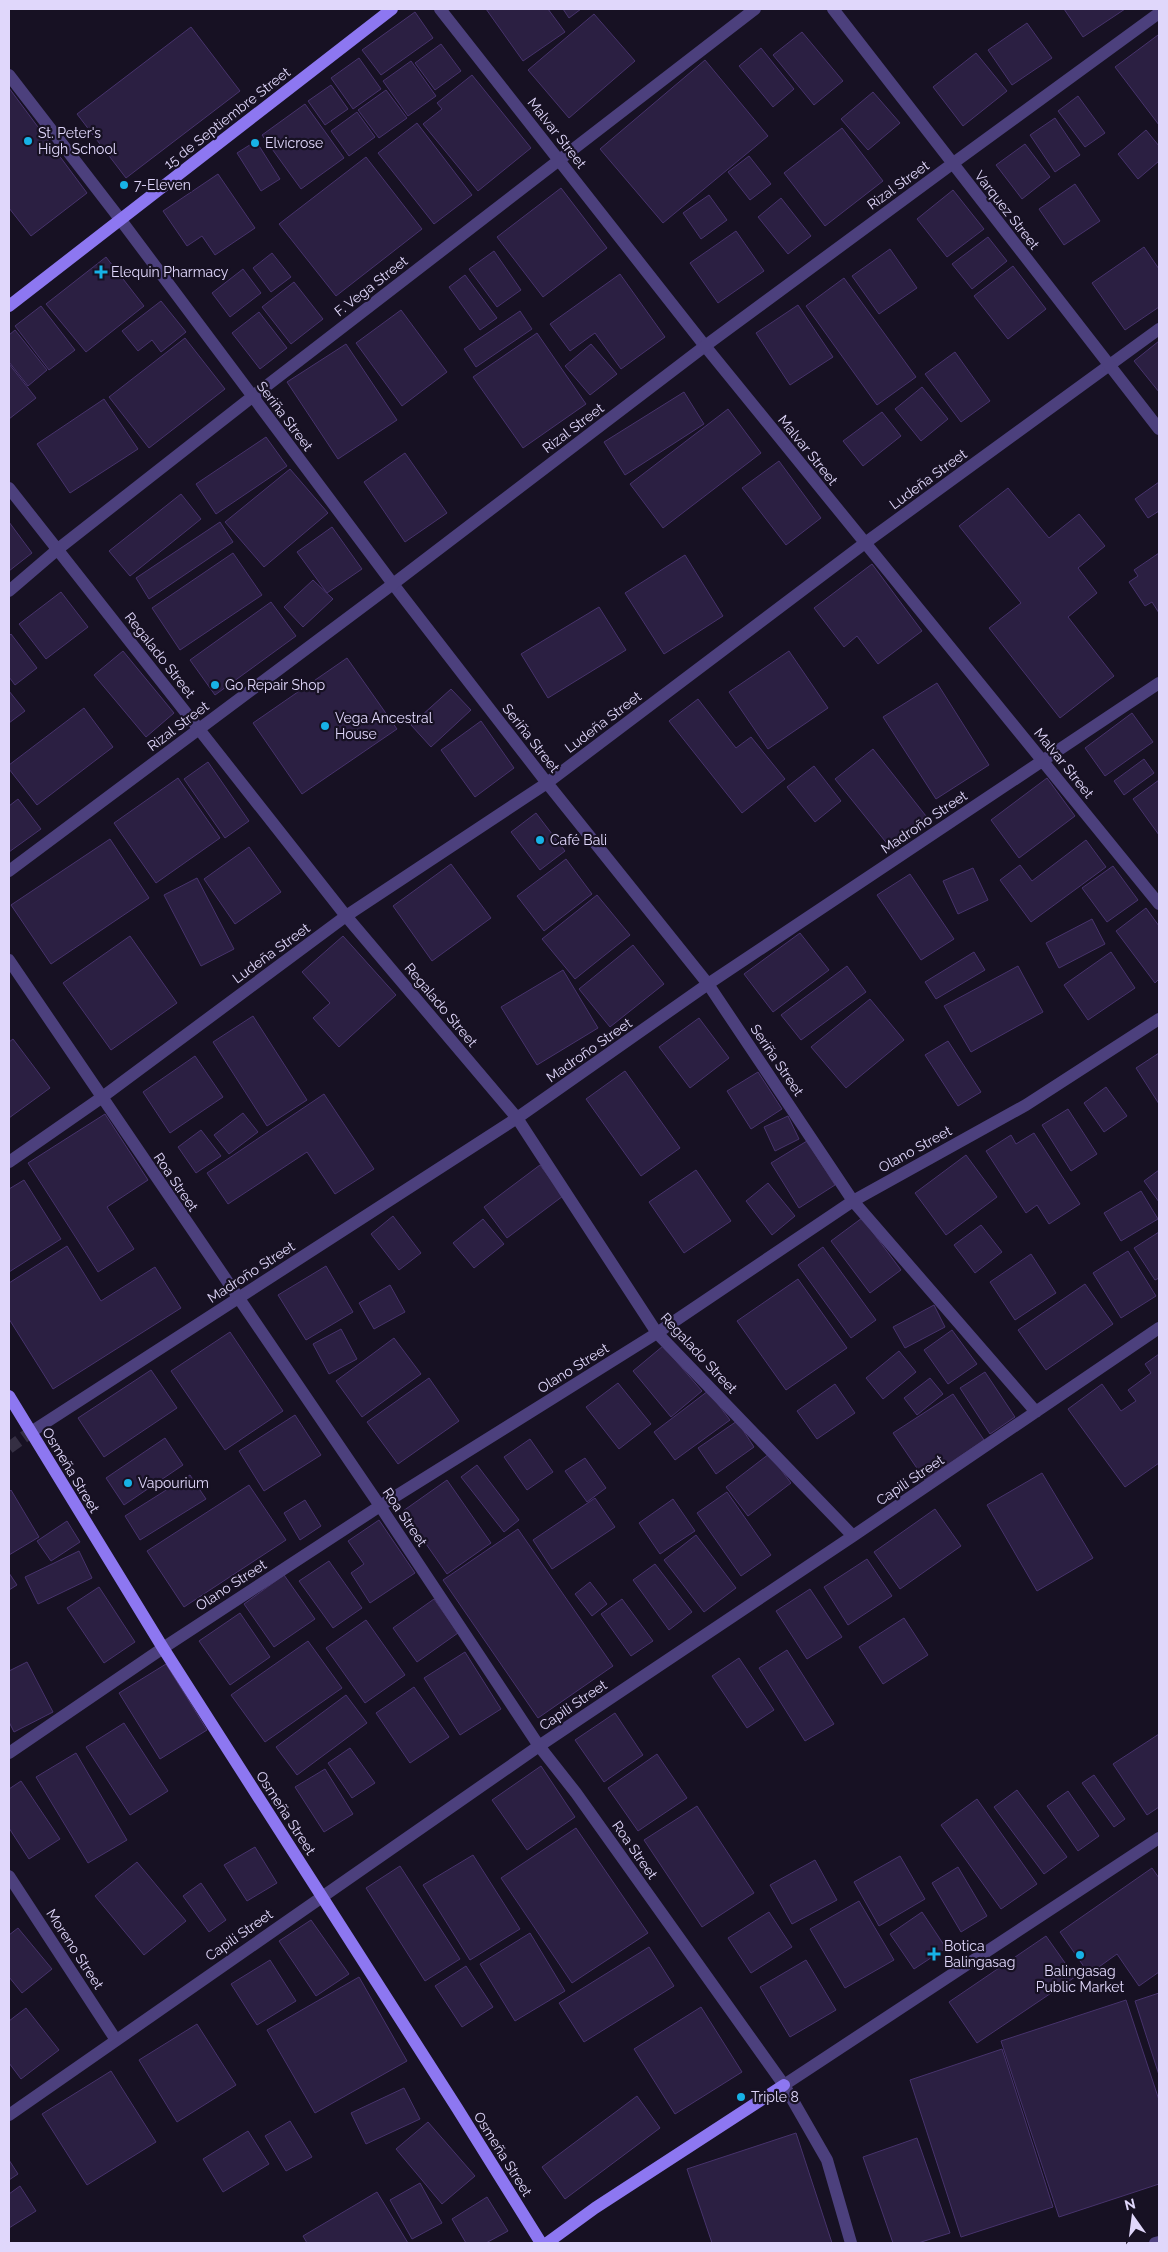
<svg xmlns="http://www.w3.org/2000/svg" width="1168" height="2252" viewBox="0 0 1168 2252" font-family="Raleway,sans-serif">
<rect width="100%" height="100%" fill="#171123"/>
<path fill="#2b1f42" stroke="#47336c" d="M486 9H548L565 32 523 61Z
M563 9H581L569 18Z
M1064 9H1125L1083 37Z
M415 12 433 38 381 75 362 50Z
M594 14 635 61 569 118 528 70Z
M1027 23 1052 58 1012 85 988 50Z
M191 27 240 91 126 178 77 114Z
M802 32 843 81 814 105 773 55Z
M1158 35 1159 37V125L1115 67Z
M441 44 461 71 435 90 415 63Z
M761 48 794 89 773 107 739 66Z
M976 53 1007 91 963 126 933 87Z
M359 58 381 89 353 109 331 78Z
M705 60 768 136 663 223 600 149Z
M411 61 436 96 408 116 383 81Z
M472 75 531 148 478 191 423 124 442 109 437 103Z
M331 85 348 109 325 125 308 101Z
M9 88 87 193 31 236 9 208Z
M386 90 407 118 379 138 358 110Z
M873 92 900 123 868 150 841 119Z
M1078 96 1105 133 1085 147 1058 111Z
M305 104 344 158 301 189 262 135Z
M357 112 375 137 349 156 331 131Z
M1055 118 1080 155 1055 172 1030 135Z
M417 123 472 195 434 224 378 153Z
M842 128 883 181 825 226 784 173Z
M1146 130 1159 146V161L1138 179 1118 154Z
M256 141 280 179 261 191 237 153Z
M1025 144 1050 177 1022 199 996 165Z
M749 156 771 184 750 200 728 172Z
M366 157 422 229 336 296 279 224Z
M218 174 255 228 215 255 202 236 187 246 163 211Z
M1075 184 1100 221 1064 245 1039 209Z
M561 188 607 248 543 297 497 237Z
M953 190 984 229 947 257 917 219Z
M709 195 727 220 701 239 683 213Z
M781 198 811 236 788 254 758 217Z
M736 231 764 271 718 303 690 263Z
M988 237 1007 261 972 289 952 264Z
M1144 247 1159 269V307L1125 330 1092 283Z
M890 249 917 288 879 314 852 276Z
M494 251 521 290 497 307 469 269Z
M272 253 291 277 271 292 253 268Z
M106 257 144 306 86 352 46 304Z
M1013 266 1046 309 1008 339 974 296Z
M243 269 261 293 230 317 212 293Z
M620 274 665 337 621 369 595 333 570 351 550 324Z
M465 275 497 318 480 330 449 287Z
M844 278 916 377 877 405 806 306Z
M294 282 323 319 291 344 262 307Z
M161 301 186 332 161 352 152 340 138 351 122 331Z
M798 305 833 357 790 385 756 333Z
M41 306 75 350 49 370 15 326Z
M401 310 447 372 402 406 356 343Z
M520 311 532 329 476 367 464 349Z
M259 312 287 348 260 369 232 333Z
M15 330 47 370 28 386 9 362V335Z
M537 333 586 404 523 448 473 377Z
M185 338 225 389 149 448 109 397Z
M1159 341V392L1134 361Z
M346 344 397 420 338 459 287 382Z
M591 344 617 374 590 395 565 366Z
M955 352 990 401 961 422 925 374Z
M9 364 36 398 9 419Z
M922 387 948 419 921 441 895 409Z
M684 392 704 424 625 475 604 442Z
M104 399 138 449 70 493 37 444Z
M728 409 761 453 663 528 630 484Z
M882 412 901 436 863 466 843 441Z
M266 437 287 466 216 514 196 484Z
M405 453 447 513 405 542 364 482Z
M779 461 821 518 786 545 742 488Z
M290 469 328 513 264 567 225 522Z
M1159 482V511L1148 518 1135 499Z
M1008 488 1049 538 1079 514 1105 546 1078 568 1097 593 1068 617 1114 676 1060 718 989 628 1021 603 959 526Z
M181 494 201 519 130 576 109 551Z
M9 522 32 553 9 571Z
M220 522 233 542 149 599 136 578Z
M332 527 362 569 327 593 297 552Z
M233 553 262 595 180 650 152 608Z
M1159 553V613L1152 602 1145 606 1129 582 1138 576 1134 570Z
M685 555 723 616 664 654 625 593Z
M872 564 922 631 878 664 857 636 844 647 814 608Z
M313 580 333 599 303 627 284 607Z
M61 592 88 627 46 659 19 624Z
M271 602 296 636 215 695 190 660Z
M599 607 626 650 548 698 521 654Z
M11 634 37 668 15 685 9 677V636Z
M123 651 174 713 146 737 94 675Z
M789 651 828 708 768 749 729 692Z
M347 658 397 729 302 794 253 723Z
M937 683 989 765 936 799 883 717Z
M451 689 471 710 431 747 411 725Z
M9 691 25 711 9 723Z
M698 699 736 748 751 737 785 779 742 813 669 721Z
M84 708 113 747 37 805 9 769V765Z
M1132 713 1153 742 1105 776 1085 748Z
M481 721 514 768 475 797 441 750Z
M873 749 926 816 889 846 835 779Z
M1144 759 1154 773 1124 795 1114 781Z
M208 762 249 821 225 838 184 779Z
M814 766 841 801 815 822 787 787Z
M178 778 220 838 156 883 114 823Z
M1047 778 1075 816 1019 858 991 820Z
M1159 780V835L1133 799Z
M18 799 41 829 9 852V806Z
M536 813 565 851 540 870 511 832Z
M110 839 149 898 51 964 11 905Z
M1086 840 1106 867 1031 922 1000 880 1020 865 1032 881Z
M249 847 281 892 235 924 204 879Z
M566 859 592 894 544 931 517 896Z
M451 864 491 918 432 961 393 906Z
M1113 866 1138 900 1107 922 1082 888Z
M973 868 988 900 958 914 943 881Z
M910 874 954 939 921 960 877 895Z
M197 878 234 949 201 966 164 895Z
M597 895 630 935 575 979 542 939Z
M1146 908 1159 926V979L1155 983 1116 931Z
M1092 919 1105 944 1059 968 1046 943Z
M800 933 829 970 773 1012 744 974Z
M130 936 177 1003 111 1050 63 983Z
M343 936 396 995 339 1047 313 1018 330 1003 302 972Z
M633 945 664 984 610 1027 579 989Z
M974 952 985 970 936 999 925 982Z
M1111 952 1135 988 1088 1020 1064 985Z
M847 966 866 992 801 1040 781 1015Z
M1018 966 1043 1012 971 1052 944 1006Z
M563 970 598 1028 537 1065 501 1007Z
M870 999 904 1040 846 1088 811 1047Z
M253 1016 307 1100 267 1126 213 1042Z
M699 1018 729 1058 690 1088 659 1047Z
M13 1039 50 1088 9 1118V1042Z
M948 1041 981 1092 958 1106 925 1055Z
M1159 1053V1104L1136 1068Z
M195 1056 223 1097 170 1133 143 1092Z
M625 1071 680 1148 641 1176 586 1099Z
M758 1072 782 1109 751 1129 727 1091Z
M1106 1087 1127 1116 1104 1132 1084 1103Z
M324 1094 374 1169 335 1194 307 1152 228 1204 207 1173Z
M1068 1109 1097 1154 1071 1171 1042 1125Z
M243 1113 258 1132 229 1154 214 1135Z
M105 1114 148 1180 107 1207 134 1249 98 1272 28 1163Z
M788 1116 799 1139 775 1151 764 1127Z
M201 1130 221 1156 196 1173 178 1147Z
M1034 1133 1080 1204 1049 1224 1037 1205 1026 1213 986 1151 1011 1135 1016 1144Z
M807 1141 835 1185 799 1208 771 1163Z
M966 1155 997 1197 946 1235 915 1193Z
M540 1165 563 1196 507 1238 484 1207Z
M696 1170 731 1221 684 1253 649 1202Z
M1159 1170V1202L1144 1181Z
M24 1180 61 1239 9 1272V1189Z
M768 1183 795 1216 772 1235 746 1201Z
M1141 1191 1158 1219 1121 1241 1104 1213Z
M393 1216 421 1253 399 1270 371 1234Z
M862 1218 901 1270 870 1293 831 1241Z
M483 1219 504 1244 474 1268 453 1243Z
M981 1225 1002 1252 975 1273 954 1245Z
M1159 1232V1278L1155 1280 1134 1248Z
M67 1246 101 1301 155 1267 181 1308 53 1389 9 1319V1283Z
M823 1247 876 1320 851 1338 798 1265Z
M1128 1251 1156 1296 1121 1318 1093 1273Z
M1031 1254 1056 1293 1015 1320 990 1282Z
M326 1266 353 1312 306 1340 278 1295Z
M798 1279 847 1348 786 1390 737 1321Z
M1085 1284 1113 1324 1046 1370 1018 1330Z
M390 1285 405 1312 374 1329 359 1303Z
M934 1305 945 1327 905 1348 893 1327Z
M341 1329 357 1359 329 1374 313 1344Z
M952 1330 977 1364 948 1384 924 1350Z
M230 1332 283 1411 225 1450 171 1371Z
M394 1338 421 1374 362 1417 336 1381Z
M663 1346 702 1391 671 1417 633 1371Z
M899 1351 916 1372 883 1399 866 1378Z
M1159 1354V1463L1125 1487 1068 1409 1102 1384 1121 1411 1136 1401 1128 1390 1151 1373 1145 1364Z
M151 1370 177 1408 104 1457 78 1418Z
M985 1372 1015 1417 990 1434 960 1388Z
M429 1378 459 1421 398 1464 367 1422Z
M930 1378 943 1394 917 1415 904 1398Z
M618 1383 651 1424 619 1449 586 1407Z
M835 1384 855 1413 817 1439 797 1411Z
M708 1391 730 1420 675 1460 654 1432Z
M953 1394 984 1440 925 1480 893 1433Z
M295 1415 321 1455 264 1491 239 1451Z
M737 1421 754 1447 716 1474 698 1448Z
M165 1438 183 1465 124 1505 106 1478Z
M530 1439 553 1472 527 1490 504 1457Z
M769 1454 791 1483 748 1516 726 1487Z
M585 1458 606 1488 587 1502 565 1471Z
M477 1465 519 1520 504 1532 461 1477Z
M1042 1473 1093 1558 1037 1591 987 1505Z
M190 1475 206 1499 140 1540 125 1516Z
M447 1480 491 1543 447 1574 403 1511Z
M249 1485 286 1540 184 1607 147 1551Z
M11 1490 39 1537 9 1555V1492Z
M727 1492 771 1555 741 1576 697 1513Z
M595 1498 615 1527 552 1569 533 1540Z
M673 1499 695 1531 660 1554 639 1523Z
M305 1500 321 1526 300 1540 284 1513Z
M935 1509 961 1546 900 1589 874 1552Z
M379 1520 415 1573 370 1603 351 1573 364 1564 348 1541Z
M67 1521 80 1542 51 1561 37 1541Z
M518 1529 613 1666 538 1718 443 1580Z
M696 1535 736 1588 704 1612 664 1560Z
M79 1551 92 1578 38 1604 25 1577Z
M867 1559 892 1596 848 1625 824 1587Z
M329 1561 362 1608 333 1628 299 1581Z
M655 1564 692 1612 669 1630 633 1580Z
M9 1573 17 1585 9 1590Z
M284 1575 315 1619 274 1647 244 1604Z
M590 1582 607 1604 592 1616 575 1594Z
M99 1587 135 1642 104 1663 67 1608Z
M810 1589 842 1637 807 1659 776 1611Z
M434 1599 458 1633 417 1662 393 1628Z
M622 1599 653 1641 631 1656 601 1614Z
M240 1613 270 1657 230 1685 199 1641Z
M904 1618 928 1655 883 1684 859 1647Z
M366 1620 405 1675 365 1703 326 1648Z
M308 1641 342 1688 265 1742 231 1695Z
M787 1650 834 1724 805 1741 759 1668Z
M465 1652 501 1709 460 1735 424 1678Z
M739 1658 774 1710 747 1728 712 1676Z
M27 1662 53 1712 14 1732 9 1722V1671Z
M166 1664 207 1730 160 1759 119 1693Z
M414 1687 449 1737 410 1763 376 1713Z
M346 1695 367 1723 297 1775 276 1747Z
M615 1713 643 1755 604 1782 575 1740Z
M124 1723 168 1791 130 1815 86 1747Z
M1159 1734V1807L1147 1815 1113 1764Z
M350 1748 375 1783 352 1798 328 1763Z
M76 1753 127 1840 88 1863 36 1777Z
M657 1754 687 1798 638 1831 608 1788Z
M541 1766 575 1817 527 1850 492 1800Z
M325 1769 353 1814 324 1832 295 1787Z
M1094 1775 1125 1819 1114 1827 1082 1783Z
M21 1781 60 1839 29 1859 9 1828V1789Z
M1017 1790 1067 1857 1044 1874 994 1807Z
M1068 1791 1099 1836 1078 1851 1047 1806Z
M977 1799 1037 1884 1001 1909 941 1825Z
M697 1806 754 1893 702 1927 644 1840Z
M576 1828 648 1933 572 1983 501 1878Z
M255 1847 277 1883 247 1901 224 1865Z
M473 1855 520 1929 470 1960 423 1885Z
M900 1856 925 1899 879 1926 854 1882Z
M815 1860 837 1900 792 1924 770 1885Z
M137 1862 186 1921 144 1955 95 1896Z
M400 1866 460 1959 425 1981 366 1888Z
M958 1867 987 1916 961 1932 932 1883Z
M1152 1868 1159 1878V1972L1139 1986 1117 1954 1089 1974 1060 1932Z
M201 1883 226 1920 209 1932 183 1896Z
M859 1901 894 1960 845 1988 810 1929Z
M769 1912 792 1947 751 1973 728 1938Z
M922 1912 946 1948 914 1969 890 1934Z
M311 1920 349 1974 316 1996 279 1941Z
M18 1928 52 1969 22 1993 9 1977V1935Z
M530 1933 565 1991 515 2021 480 1964Z
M1046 1936 1075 1977 977 2043 949 2002Z
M649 1947 674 1986 584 2042 559 2003Z
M270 1960 296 2001 257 2025 231 1984Z
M806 1960 836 2010 790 2037 760 1987Z
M466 1966 493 2007 462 2027 435 1986Z
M359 1977 407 2061 315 2113 267 2030Z
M1159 1993V2075L1135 2001Z
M1126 2000 1159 2100V2184L1059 2217 1001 2041Z
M701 2007 742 2072 675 2114 634 2049Z
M26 2008 59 2050 21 2079 9 2063V2021Z
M197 2024 236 2085 177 2122 139 2060Z
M1002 2049 1053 2207 961 2237 910 2080Z
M111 2071 156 2142 87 2185 42 2114Z
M404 2088 420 2119 366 2144 351 2113Z
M637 2096 660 2128 565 2199 542 2167Z
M290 2121 312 2157 286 2171 265 2136Z
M428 2122 475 2176 442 2204 396 2149Z
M248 2131 269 2164 223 2192 203 2159Z
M796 2133 832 2243H712L687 2169Z
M917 2138 950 2233 918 2243H893L863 2157Z
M9 2160 18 2174 9 2180Z
M420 2183 442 2223 412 2239 390 2200Z
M20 2186 36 2211 9 2228V2194Z
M377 2192 408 2243H307L303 2236Z
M487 2197 508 2231 486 2243H466L452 2219Z"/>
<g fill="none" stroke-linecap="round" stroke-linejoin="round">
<path stroke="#352f43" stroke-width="12" stroke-dasharray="12 6" stroke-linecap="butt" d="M9 1448 31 1432"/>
<path stroke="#4c407d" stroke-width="12" d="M440 9 705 346 1159 904
M9 75 120 219 393 584 547 783 708 984 853 1201 1036 1412
M952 164 1159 13
M9 488 346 916 517 1118 657 1333 853 1536
M9 591 58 549 252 397 755 9
M9 960 380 1506 539 1746 576 1793 784 2085 827 2160 851 2243
M9 1162 101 1098 346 916 547 783 865 543 1159 329
M31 1432 517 1118 708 984 1159 683
M9 1753 163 1648 380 1506 657 1333 853 1201 1026 1105 1159 1019
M9 1876 116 2040
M9 2115 539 1746 853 1536 1159 1328
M1155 2243 1159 2242"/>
<path stroke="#4c407d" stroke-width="12" d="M833 9 1159 429
M9 871 393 584 705 346 952 164
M784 2085 1159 1838"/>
<path stroke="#8d77f1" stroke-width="12" d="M9 306 392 9
M9 1396 163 1648 457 2108 541 2243
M547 2243 595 2208 784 2085"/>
</g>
<g fill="#17b2e6" stroke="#171123" stroke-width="2">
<circle cx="28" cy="141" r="5"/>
<circle cx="255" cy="143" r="5"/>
<circle cx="124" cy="185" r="5"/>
<path d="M98.5 264.5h5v5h5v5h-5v5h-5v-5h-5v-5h5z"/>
<circle cx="215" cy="685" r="5"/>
<circle cx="325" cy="726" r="5"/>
<circle cx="540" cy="840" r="5"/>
<circle cx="128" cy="1483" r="5"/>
<path d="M931.5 1946.5h5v5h5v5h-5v5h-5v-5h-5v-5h5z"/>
<circle cx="1080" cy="1955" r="5"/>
<circle cx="741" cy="2097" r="5"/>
</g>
<g text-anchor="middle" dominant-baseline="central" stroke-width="4.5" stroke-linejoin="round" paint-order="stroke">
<g font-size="14" fill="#e0d7fb" stroke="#171123">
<text transform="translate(227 118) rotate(-38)">15 de Septiembre Street</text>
<text transform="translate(557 133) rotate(52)">Malvar Street</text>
<text transform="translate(898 185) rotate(-36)">Rizal Street</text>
<text transform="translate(1007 210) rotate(52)">Varquez Street</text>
<text transform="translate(371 286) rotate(-38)">F. Vega Street</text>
<text transform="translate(285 416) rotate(53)">Seriña Street</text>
<text transform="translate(573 428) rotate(-37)">Rizal Street</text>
<text transform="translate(808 450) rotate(51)">Malvar Street</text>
<text transform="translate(928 479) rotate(-36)">Ludeña Street</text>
<text transform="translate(160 655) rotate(52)">Regalado Street</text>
<text transform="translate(603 722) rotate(-37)">Ludeña Street</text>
<text transform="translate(178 726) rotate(-37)">Rizal Street</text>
<text transform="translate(531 738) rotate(52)">Seriña Street</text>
<text transform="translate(1064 763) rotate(51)">Malvar Street</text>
<text transform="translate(924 822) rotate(-34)">Madroño Street</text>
<text transform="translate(271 953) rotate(-36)">Ludeña Street</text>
<text transform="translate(441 1005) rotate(50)">Regalado Street</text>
<text transform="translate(589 1050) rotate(-35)">Madroño Street</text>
<text transform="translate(777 1060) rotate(56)">Seriña Street</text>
<text transform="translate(915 1149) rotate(-29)">Olano Street</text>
<text transform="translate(176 1182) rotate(56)">Roa Street</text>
<text transform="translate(251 1272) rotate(-33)">Madroño Street</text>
<text transform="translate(699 1353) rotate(47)">Regalado Street</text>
<text transform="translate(573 1368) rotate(-32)">Olano Street</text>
<text transform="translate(71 1470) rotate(59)">Osmeña Street</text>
<text transform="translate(910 1480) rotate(-34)">Capili Street</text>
<text transform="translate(405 1517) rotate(56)">Roa Street</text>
<text transform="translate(231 1585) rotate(-33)">Olano Street</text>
<text transform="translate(573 1705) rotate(-34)">Capili Street</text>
<text transform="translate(286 1813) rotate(57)">Osmeña Street</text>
<text transform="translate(635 1850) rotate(55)">Roa Street</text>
<text transform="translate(239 1935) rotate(-35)">Capili Street</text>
<text transform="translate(75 1949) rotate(57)">Moreno Street</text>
<text transform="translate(503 2154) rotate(58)">Osmeña Street</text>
</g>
<g font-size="14" fill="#e0d7fb" stroke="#171123" text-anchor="start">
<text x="38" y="133">St. Peter's<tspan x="38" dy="16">High School</tspan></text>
<text x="265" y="143">Elvicrose</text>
<text x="134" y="185">7-Eleven</text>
<text x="111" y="272">Elequin Pharmacy</text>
<text x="225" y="685">Go Repair Shop</text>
<text x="335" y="718">Vega Ancestral<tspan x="335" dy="16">House</tspan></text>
<text x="550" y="840">Café Bali</text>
<text x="138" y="1483">Vapourium</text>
<text x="944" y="1946">Botica<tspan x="944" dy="16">Balingasag</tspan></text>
<text x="1080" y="1971" text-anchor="middle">Balingasag<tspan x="1080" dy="16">Public Market</tspan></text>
<text x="751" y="2097">Triple 8</text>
</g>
</g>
<rect width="1168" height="2252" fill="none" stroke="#e0d7fb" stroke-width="20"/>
<g transform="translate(1133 2217) rotate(346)" stroke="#171123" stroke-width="4" paint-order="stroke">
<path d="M0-4L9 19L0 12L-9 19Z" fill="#e0d7fb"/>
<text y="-8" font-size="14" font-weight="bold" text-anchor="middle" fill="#e0d7fb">N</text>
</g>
</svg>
